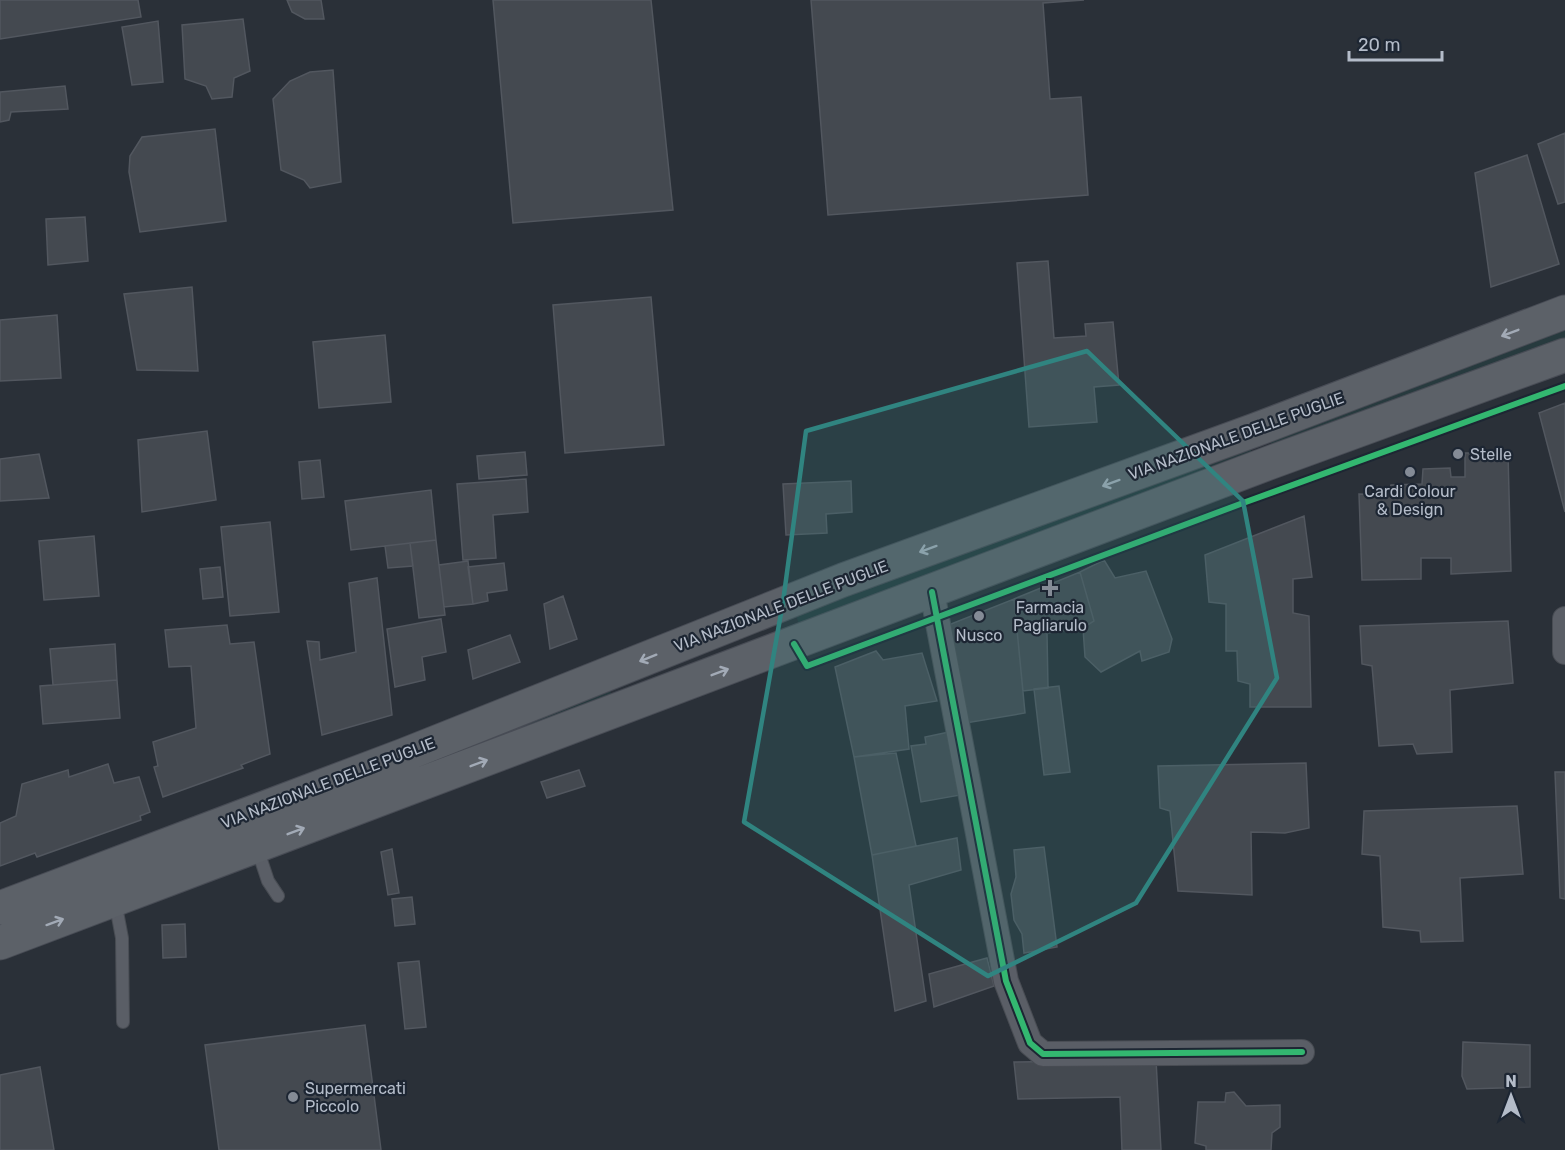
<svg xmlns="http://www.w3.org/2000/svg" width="1565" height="1150" viewBox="0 0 1565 1150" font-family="Rubik,sans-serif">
<rect width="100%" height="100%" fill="#2a3038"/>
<path fill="#273a3e" d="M1565 323V340L1273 449 1267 433Z
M1247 440 1253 455 800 628 796 615Z
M610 691 612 696 296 814Z"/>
<path fill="#444950" stroke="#52575f" stroke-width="1.5" d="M0 0H138L141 17 0 39Z
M287 0H321L324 19H305L292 12Z
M493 0H651L673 210 513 223Z
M811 0H1084L1043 3 1050 99 1081 97 1088 195 828 215Z
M243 19 250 71 234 78 232 97 212 99 206 86 185 79 182 25Z
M158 21 163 82 132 85 122 27Z
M333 70 341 182 310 188 304 180 281 170 273 99 290 81 310 72Z
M65 86 68 109 11 112 9 120 0 122V92Z
M215 129 226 221 140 232 129 172 130 156 142 137Z
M1565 133V202L1558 204 1538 144Z
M1527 155 1559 264 1491 287 1475 173Z
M85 217 88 261 48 265 46 219Z
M1048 261 1054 338 1086 336 1085 324 1113 322 1119 385 1094 387 1097 422 1029 427 1017 263Z
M192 287 198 371 137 370 124 294Z
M651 297 664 445 565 453 553 305Z
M57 315 61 378 0 381V320Z
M385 335 391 402 319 408 313 342Z
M1565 403V512L1539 413Z
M207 431 216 500 142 512 138 440Z
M525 452 527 475 479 479 477 456Z
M1465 453H1508L1511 571 1451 574V558H1421V579L1362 580 1359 494 1388 495 1391 485 1422 484 1423 469 1450 468 1451 477H1465Z
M39 454 49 498 0 501V459Z
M320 460 324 497 302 499 299 462Z
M526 479 528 512 493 515 496 558 463 560 457 484Z
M851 481 852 512 826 514 827 533 786 535 783 484Z
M431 490 436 540 351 550 345 501Z
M1304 516 1312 577 1293 579V613L1309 616 1311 707H1250V684L1238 681 1237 651H1226V604L1209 602 1205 555Z
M270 522 279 612 230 616 221 527Z
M94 536 99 596 44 600 39 541Z
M436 540 445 615 419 618 410 543Z
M410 543 413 566 388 568 385 546Z
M1104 560 1115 578 1146 571 1172 639 1169 652 1142 661 1140 651 1101 672 1085 657 1083 628 1094 621 1080 572Z
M468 561 473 604 444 607 439 565Z
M504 563 507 590 487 593 488 601 473 604 468 567Z
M220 567 223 597 203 599 200 569Z
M1080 572 1094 621 1083 628 1047 633 1048 688 1023 691 1014 599Z
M377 578 392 715 322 735 307 641 319 642 320 660 356 652 349 583Z
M563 596 577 639 550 649 544 604Z
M1014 599 1025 713 966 723 946 626Z
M441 619 446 652 422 657 425 680 395 687 387 629Z
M1508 621 1513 683 1450 690 1452 752 1417 754 1413 744 1379 746 1372 666 1362 664 1360 626Z
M227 625 230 644 254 642 270 754 241 765 243 768 163 797 154 767 158 766 153 742 196 728 191 666 169 667 165 630Z
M510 635 520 662 473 679 468 650Z
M115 644 117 680 53 685 50 649Z
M876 651 883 660 922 653 937 701 905 706 909 749 854 757 835 667Z
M117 680 120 718 43 724 40 686Z
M1059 686 1070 772 1044 775 1034 689Z
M954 731 966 794 921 802 911 746 926 744 925 737Z
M896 753 916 846 872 855 854 757Z
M1306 763 1309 828 1285 833 1251 832 1252 895 1178 891 1170 811 1160 808 1158 766Z
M108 764 114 783 139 777 150 812 140 816 141 820 37 857 35 853 0 866V823L16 816 22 784 68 770 69 777Z
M579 770 585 786 547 798 541 782Z
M1555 772H1565V899L1560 898Z
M1517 806 1523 874 1460 878 1463 941 1421 942 1420 931 1383 927 1380 856 1362 854 1364 811Z
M957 838 961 870 909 885 926 1001 895 1011 872 855Z
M1044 847 1057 947 1024 953 1022 934 1014 920 1011 894 1016 877 1014 850Z
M392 849 399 893 388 895 381 852Z
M412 897 415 924 395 926 392 899Z
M185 924 186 957 163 958 162 925Z
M987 958 994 986 934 1007 929 974Z
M419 961 426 1027 405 1029 398 963Z
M365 1025 381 1150H219L205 1045Z
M1463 1042 1530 1045V1087L1467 1089 1462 1076Z
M1156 1060 1161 1150H1122L1120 1097 1018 1099 1014 1062Z
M40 1067 54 1150H0V1075Z
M1234 1092 1246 1106 1280 1105V1127L1272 1133 1271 1150H1206V1146L1195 1143 1198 1102H1225L1226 1093Z"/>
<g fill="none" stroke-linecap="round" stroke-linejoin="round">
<defs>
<path id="lane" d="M257 848 268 881 278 896
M115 901 122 938 123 1022"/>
<path id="street" d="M932 592 1006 981 1030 1043 1043 1054 1302 1052
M1565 619V652"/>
<path id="primary" d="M0 908 404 755 843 580 1255 430 1565 312
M0 943 1269 463 1565 355"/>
</defs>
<use href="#lane" stroke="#484c53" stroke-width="14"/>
<use href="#street" stroke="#484c53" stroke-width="26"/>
<use href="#primary" stroke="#484c55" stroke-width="35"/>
<use href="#lane" stroke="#5a5e66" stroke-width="12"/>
<use href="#street" stroke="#5a5e66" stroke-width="24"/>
<use href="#primary" stroke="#5c6168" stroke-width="33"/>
<defs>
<path id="cycleway" d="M932 592 1006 981 1030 1043 1043 1054 1302 1052
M794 644 807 666 1243 503 1565 386"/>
</defs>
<use href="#cycleway" stroke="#1d2633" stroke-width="10"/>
<use href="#cycleway" stroke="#33b770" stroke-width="6"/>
</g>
<defs><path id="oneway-shaft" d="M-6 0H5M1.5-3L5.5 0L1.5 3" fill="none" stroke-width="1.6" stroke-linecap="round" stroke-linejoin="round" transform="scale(1.5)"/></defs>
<g stroke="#a2aab6">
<use href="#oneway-shaft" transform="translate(1510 333) rotate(159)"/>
<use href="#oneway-shaft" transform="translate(1111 483) rotate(160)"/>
<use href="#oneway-shaft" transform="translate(928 549) rotate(160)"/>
<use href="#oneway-shaft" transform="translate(648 658) rotate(158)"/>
<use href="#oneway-shaft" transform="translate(720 672) rotate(-21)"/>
<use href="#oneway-shaft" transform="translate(479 763) rotate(-21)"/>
<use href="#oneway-shaft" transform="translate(296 831) rotate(-21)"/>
<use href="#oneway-shaft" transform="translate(55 922) rotate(-20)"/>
</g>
<path fill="#308480" fill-opacity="0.2" stroke="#308480" stroke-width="4.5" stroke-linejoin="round" d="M1087 351 1243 501 1277 678 1136 903 988 976 744 822 783 602 806 431Z"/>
<g fill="#848b96" stroke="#1d2633" stroke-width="2">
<circle cx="1458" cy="454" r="6"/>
<circle cx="1410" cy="472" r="6"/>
<path d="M1047 579h6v6h6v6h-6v6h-6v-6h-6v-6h6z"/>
<circle cx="979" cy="616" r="6"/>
<circle cx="293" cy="1097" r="6"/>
</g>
<g text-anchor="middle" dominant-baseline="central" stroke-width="4.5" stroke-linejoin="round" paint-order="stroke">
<g font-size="16" fill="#b4bcc9" stroke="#1d2633">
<text transform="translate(1236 436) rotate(-20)">VIA NAZIONALE DELLE PUGLIE</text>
<text transform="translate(781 606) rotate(-21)">VIA NAZIONALE DELLE PUGLIE</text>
<text transform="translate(328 783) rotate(-21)">VIA NAZIONALE DELLE PUGLIE</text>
</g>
<g font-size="16" fill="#b4bcc9" stroke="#1d2633">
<text x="1470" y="454" text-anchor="start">Stelle</text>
<text x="1410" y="491">Cardi Colour<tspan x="1410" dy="18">&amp; Design</tspan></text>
<text x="1050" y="607">Farmacia<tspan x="1050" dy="18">Pagliarulo</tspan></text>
<text x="979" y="635">Nusco</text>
<text x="305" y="1088" text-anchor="start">Supermercati<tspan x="305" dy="18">Piccolo</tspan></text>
</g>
</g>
<g transform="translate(1511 1096)" stroke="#1d2633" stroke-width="4.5" paint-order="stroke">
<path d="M0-4.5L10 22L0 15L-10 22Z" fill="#b4bcc9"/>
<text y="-9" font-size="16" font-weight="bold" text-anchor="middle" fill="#b4bcc9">N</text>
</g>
<path d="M1349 51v9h93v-9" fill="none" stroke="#b4bcc9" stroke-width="3"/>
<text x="1358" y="51" font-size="18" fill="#b4bcc9" stroke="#1d2633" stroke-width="4.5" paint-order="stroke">20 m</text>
</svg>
